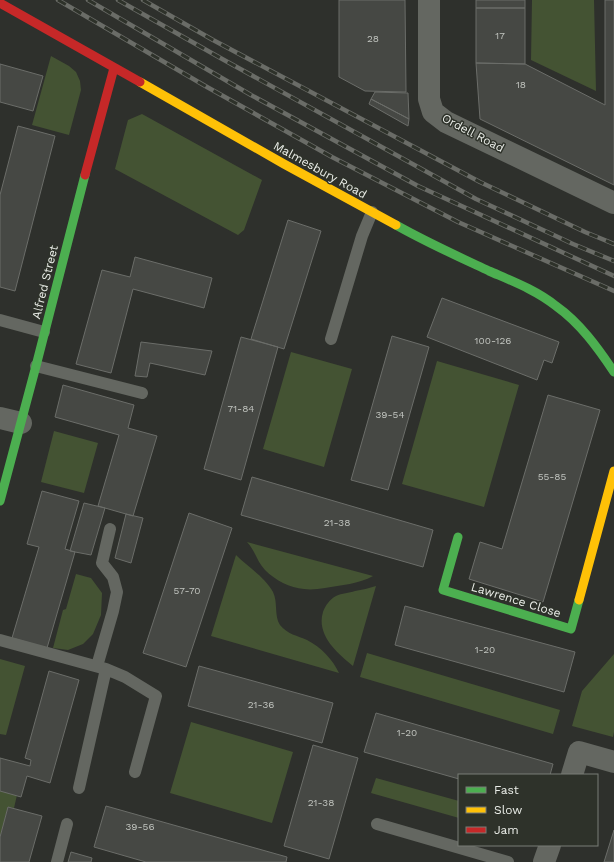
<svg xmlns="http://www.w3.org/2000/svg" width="614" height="862" viewBox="0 0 614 862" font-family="'Work Sans',sans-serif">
<rect width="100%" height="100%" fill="#2e302c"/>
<path fill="#445333" d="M532 0H594L596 91 531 60Z
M51 56 69 66 76 72 80 81 81 90 69 135 32 125Z
M142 114 262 180 244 230 238 235 115 169 128 120Z
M291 352 352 369 324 467 263 449Z
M437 361 519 385 484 507 402 484Z
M54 431 98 443 84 493 41 482Z
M247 542 373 576C359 584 341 585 325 588 318 589 311 590 304 589 290 588 275 580 265 570 257 562 255 550 247 542Z
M236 555C248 567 265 577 273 592 278 602 274 616 280 625 287 634 298 636 307 640 321 647 333 660 339 673L211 636Z
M76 574 91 578 102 593 101 615 93 634 83 644 68 650 53 648 63 610 66 609Z
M376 586 353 666C337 653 316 635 323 612 325 606 330 599 336 596 342 593 349 593 355 591 362 590 369 588 376 586Z
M367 653 560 710 553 734 360 677Z
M614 654V732L613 737 572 726 582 691Z
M0 659 25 666 6 735 0 734Z
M191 722 293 752 272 823 170 793Z
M376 778 459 801V818L371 793Z
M0 791 17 795 14 808 8 807 0 837Z"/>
<path fill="#464844" stroke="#6b6d69" d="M339 0H405L406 92 365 91 339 77Z
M476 0H525V8H476Z
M605 0H614V185L480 119 476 63 525 64 605 105Z
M476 8H525V64L476 63Z
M0 64 43 76 33 111 0 102Z
M375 92 408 93 409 119 371 99Z
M371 99 409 119 408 126 369 104Z
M18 126 55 136 15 291 0 287V195Z
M288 220 321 231 284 349 251 339Z
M135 257 212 278 204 308 133 289 111 373 76 364 102 270 130 277Z
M442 298 559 342 552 363 544 360 537 380 427 337Z
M392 336 429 347 388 490 351 480Z
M241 337 278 347 241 480 204 469Z
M141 342 212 351 205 375 150 363 147 377 135 376Z
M63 385 134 405 128 428 157 436 133 516 98 506 119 435 55 417Z
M548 395 600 410 543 602 469 579 480 542 502 549Z
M252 477 433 530 423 567 241 515Z
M42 491 79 501 65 549 75 552 47 648 12 638 39 547 27 544Z
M84 503 105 508 91 555 70 551Z
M189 513 232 528 186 667 143 653Z
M126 514 143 518 131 563 115 558Z
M405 606 575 652 564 692 395 645Z
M199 666 333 703 322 743 188 706Z
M49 671 79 680 50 783 27 776 21 797 0 791V758L30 766 31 760 25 758Z
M376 713 553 764 550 775H459V779L364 752Z
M313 745 358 758 329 859 284 846Z
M106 806 287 857 286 862H146L94 847Z
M8 807 42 816 29 862H0V837Z
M614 830V862H604Z
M71 852 92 858 91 862H68Z"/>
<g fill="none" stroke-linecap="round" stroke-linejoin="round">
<path stroke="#646761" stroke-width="12" d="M0 320 44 332
M331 339 362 236 372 212
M36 366 142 393
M0 640 106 669 125 677 156 696 135 772
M97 666 113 611 117 592 113 577 102 563 110 529
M79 788 106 669
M377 824 508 862
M57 862 67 824"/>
<path stroke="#646761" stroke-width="22" d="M429 0V99L433 112 446 122 614 203
M0 418 21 423
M572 775 579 752 614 762
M544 862 550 845"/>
<path stroke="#4caf50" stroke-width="9" d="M396 225C426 242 457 256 489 271 512 281 536 290 556 306 580 323 598 348 614 372
M0 501 36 366 85 175
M458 537 443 590 571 629 579 600"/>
<path stroke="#ffc107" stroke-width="9" d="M140 82 284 164 396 225
M579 600 614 471"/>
<path stroke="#c62828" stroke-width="9" d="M0 3 140 82
M85 175 114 68"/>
<defs>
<path id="rail" d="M58 0 207 87 332 157 458 222 614 291
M88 0 251 95 418 186 614 276
M118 0 224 60 476 199 573 244 614 261
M143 0 213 40 480 182 585 232 614 244"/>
</defs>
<use href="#rail" stroke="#6a6c67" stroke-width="4.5"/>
<use href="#rail" stroke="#2e322a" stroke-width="3" stroke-dasharray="9" stroke-linecap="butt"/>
</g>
<g text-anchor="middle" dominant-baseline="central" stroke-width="3" stroke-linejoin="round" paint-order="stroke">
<g font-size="10" fill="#c1c4bf">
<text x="500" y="35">17</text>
<text x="373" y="38">28</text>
<text x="521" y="84">18</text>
<text x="493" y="340">100-126</text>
<text x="241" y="408">71-84</text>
<text x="390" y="414">39-54</text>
<text x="552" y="476">55-85</text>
<text x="337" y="522">21-38</text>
<text x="187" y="590">57-70</text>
<text x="485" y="649">1-20</text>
<text x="261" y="704">21-36</text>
<text x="407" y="732">1-20</text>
<text x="321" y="802">21-38</text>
<text x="140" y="826">39-56</text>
</g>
<g font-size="12" fill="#eaede8" stroke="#2e322a">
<text transform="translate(473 133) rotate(28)">Ordell Road</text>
<text transform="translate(320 170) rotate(29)">Malmesbury Road</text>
<text transform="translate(45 282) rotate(-76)">Alfred Street</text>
<text transform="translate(516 600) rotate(17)">Lawrence Close</text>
</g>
</g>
<rect x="458" y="774" width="140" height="72" fill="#2e322a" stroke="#797d76"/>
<rect x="466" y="787" width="20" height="6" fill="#4caf50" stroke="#797d76"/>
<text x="494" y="794" font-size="12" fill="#eaede8">Fast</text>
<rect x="466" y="807" width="20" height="6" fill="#ffc107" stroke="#797d76"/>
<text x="494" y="814" font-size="12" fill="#eaede8">Slow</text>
<rect x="466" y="827" width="20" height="6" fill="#c62828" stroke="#797d76"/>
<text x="494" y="834" font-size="12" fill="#eaede8">Jam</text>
</svg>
